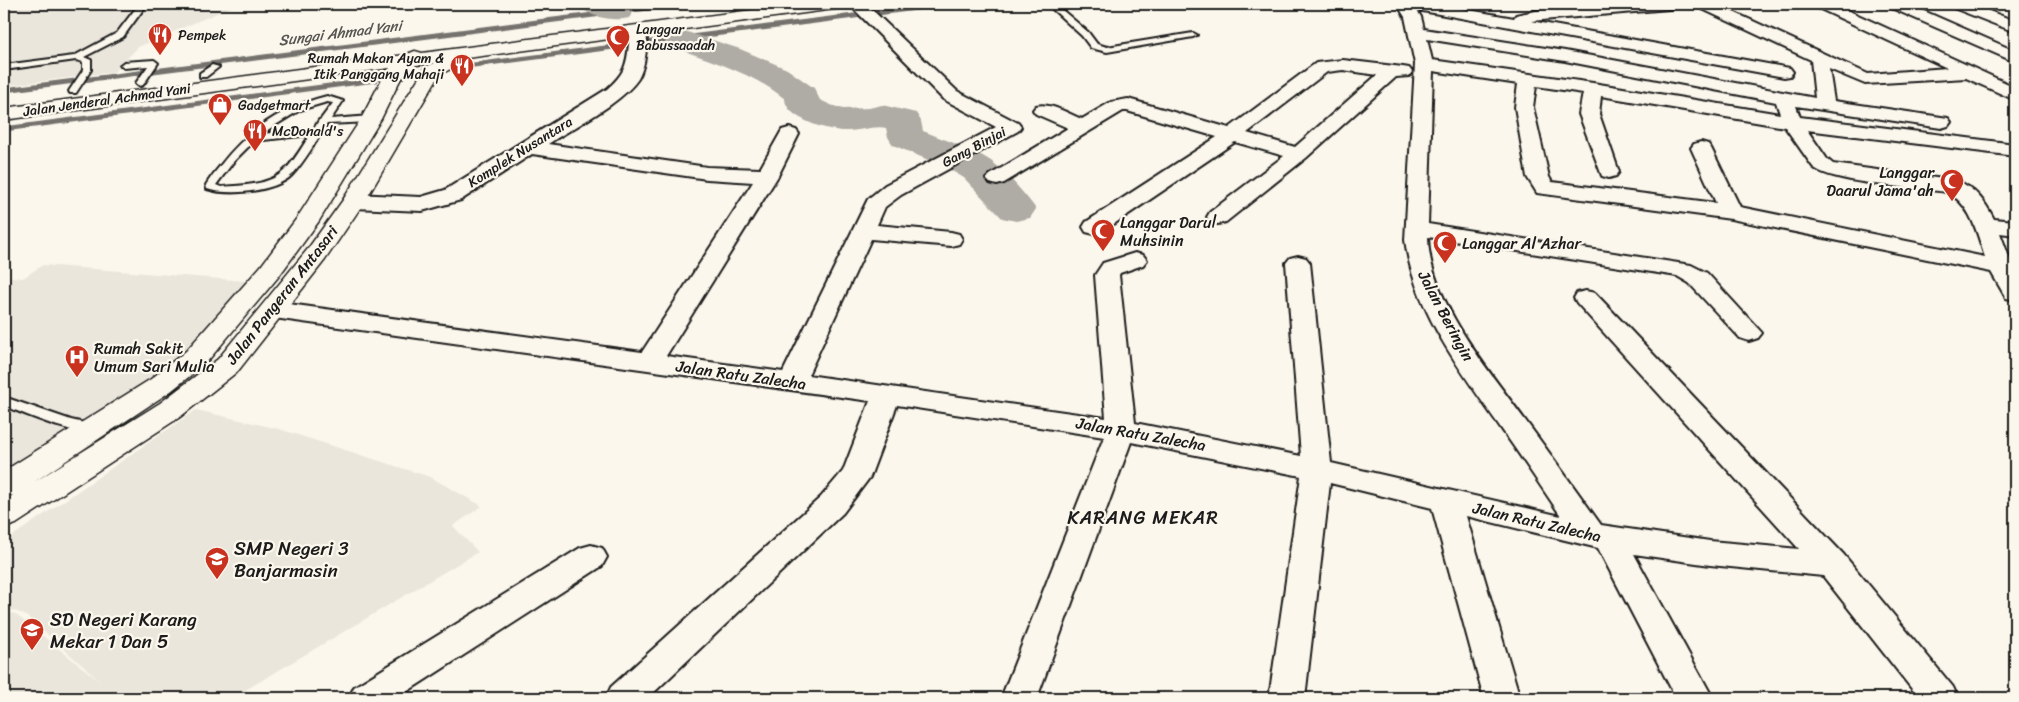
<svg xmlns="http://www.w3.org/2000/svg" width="2019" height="702" viewBox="0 0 2019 702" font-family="Sriracha,sans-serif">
<rect width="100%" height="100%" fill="#fbf7ec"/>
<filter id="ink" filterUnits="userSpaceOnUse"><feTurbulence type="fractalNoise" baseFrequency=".02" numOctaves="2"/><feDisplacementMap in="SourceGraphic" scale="10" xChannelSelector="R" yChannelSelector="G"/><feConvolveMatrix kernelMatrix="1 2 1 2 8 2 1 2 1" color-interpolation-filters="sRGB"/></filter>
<g filter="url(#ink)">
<path fill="#eae6dc" d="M4 4H238L138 47 114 72 4 86Z
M43 265 246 281 196 344 104 412 4 474V276L23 278Z
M196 410 279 429 430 477 482 506 453 526 478 552 232 698H4V611L15 614 102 683 29 618 21 613 4 608V542Z"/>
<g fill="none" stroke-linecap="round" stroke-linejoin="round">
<path stroke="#74726e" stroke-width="5" d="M443 69 947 4
M4 90 680 4
M4 129 375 80"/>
<path fill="#afaca5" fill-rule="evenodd" d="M578 4H623L629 6 633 12 629 18C614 22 587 17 578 4Z
M681 30 740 49 787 69 814 88 820 100 831 105 843 109 869 108 882 105 916 113 921 121 923 131C945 140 971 148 991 161 1004 170 1027 196 1036 209L1030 218 1016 221 1002 218 964 178 947 168 893 145 888 137 886 128C876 125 855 132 843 131 825 130 786 118 785 99 751 72 709 60 670 46L665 39 670 32Z"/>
<defs>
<path id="service" d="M139 4H147L123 37 84 57 91 60V70L76 93H70L69 91 83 70V62L76 60 4 70V65L74 56 117 33Z
M1047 4H1055L1088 32 1097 44 1107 47 1193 33 1197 35 1193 37 1107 52 1091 48 1082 36Z
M154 60 158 63 143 85 140 86 136 83 148 66 124 68 120 65 124 62Z
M212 65 219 67 206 77H200V73Z
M327 96 343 101 331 119 371 116 376 119 371 122 327 124C316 141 305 161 292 175 275 192 229 196 207 189L206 185C210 178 215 172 220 166 247 130 283 107 327 96ZM327 102 333 103 321 119 319 120 314 129 261 134 300 110ZM310 135C302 147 294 161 285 170 269 186 242 185 221 187L216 185 234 161 254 141Z
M4 397 71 420 97 426 99 429 97 432C78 437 23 413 4 406Z"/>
<path id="minor" d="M728 4H744L746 7 744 10H732Z
M849 4H866L957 91 1018 123 1021 127 1018 131 901 195 885 207 877 225 951 232 959 234 962 239 959 244 951 246 871 239 808 375 1106 418 1095 275 1103 263 1135 253 1143 255 1147 260 1143 265 1120 273 1119 275 1135 423 1301 456 1286 263 1290 258 1298 256 1306 258 1310 263 1331 463 1561 516C1542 488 1523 459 1503 431 1462 372 1415 313 1405 240L1415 64 1405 17 1397 4H1435L1514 18 1516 15C1568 2 1624 4 1677 4L1675 7 1669 9 1531 21 1784 67 1790 68 1793 72 1790 76 1784 77 1417 10 1421 17 1424 29 1565 51 1815 98 1811 60 1698 7 1696 4H1716L1868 74 1947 68 1816 7 1814 4H1834L2015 87V100L1966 78 1865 84 1829 69 1834 101 1948 118 1951 122 1948 126 1941 128 1796 106 1800 117 2015 144V156L1807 130 1827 159 1833 164 1958 181C1976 189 1985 202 1994 219L2015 221V235L2000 233 2015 273V300L2006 298 1991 272 1731 219 1537 193 1527 177 1515 107 1518 84 1433 71 1428 224 1691 265 1707 273 1762 333 1758 338 1749 341 1740 338 1689 283 1677 276 1428 237C1429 301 1489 370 1525 420 1551 455 1576 490 1601 525L1710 541 1799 549 1577 303 1574 298 1577 293 1586 291 1595 293 1844 555 1953 687 1958 698H1919L1823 576 1710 565 1634 554 1713 698H1676L1598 548 1466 516 1520 698H1484L1432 508 1330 483 1305 698H1269L1301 476 1131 442 1037 698H1001L1104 437 897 405 870 477 843 513 648 698H606L611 687 821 497 843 471 870 401 274 318 265 315 261 310 265 305 274 302 642 352 753 182 707 179 532 154 461 200 422 211 354 208 346 206 343 201 346 196 354 194 421 197 445 190 607 89C624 74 627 66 629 43 630 37 629 32 632 27H644C648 34 647 42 646 50 645 60 643 70 638 79 622 103 572 128 548 144L707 167 760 169 782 130 789 128 796 130 799 134 778 176 666 356 783 372 868 199 885 185 996 127 943 99ZM1427 39 1565 61 1776 102 1780 114 1593 83 1432 60ZM1536 86 1583 93 1579 114 1602 176 1609 178 1616 176 1619 172 1599 114 1601 96 1785 127 1813 167C1831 183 1918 188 1946 192 1971 203 1977 233 1985 257L1740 207 1711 148 1708 144 1701 142 1694 144 1691 148 1716 203 1552 182 1549 177 1533 107Z
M1887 4H1908L2015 51V62L1889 7Z
M1949 4H1971L2015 21V32L1951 7Z
M1343 60 1403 67 1409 68 1412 72 1409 76 1396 77 1306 158 1226 222 1218 224 1210 222 1207 217 1210 212 1284 156 1235 142 1102 232 1094 234 1086 232 1083 227 1086 222 1217 137 1127 111H1123L1004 183 997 185 990 183 986 179 990 175 1068 128 1036 114 1033 110 1036 106C1051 102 1068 114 1082 119L1111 102 1128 99 1229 128 1316 63ZM1343 70 1377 75 1295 147 1247 133 1327 72Z
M591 545 602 548 607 557 602 566 397 698H349L354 687 580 548Z"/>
<path id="trunk" d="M799 4H843L841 8 835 9 467 58 464 62 439 75 365 201 325 260 238 371 180 417 16 524 4 528V501L13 495 4 497V471L151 379 186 351 261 266 297 218 361 119 383 77 390 68 4 120V108L405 55 415 51 422 53ZM435 63 425 67 423 71 343 200 307 250 218 359 160 403 34 482 171 391 206 363 279 276 319 221 381 119 400 80 416 65Z"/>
</defs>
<use href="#service" stroke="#1c1c1c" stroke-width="4"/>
<use href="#minor" stroke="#1c1c1c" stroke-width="4"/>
<use href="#trunk" stroke="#1c1c1c" stroke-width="3"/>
<use href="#service" fill="#fbf7ec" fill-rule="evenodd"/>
<use href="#minor" fill="#fbf7ec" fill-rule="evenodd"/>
<use href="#trunk" fill="#fbf7ec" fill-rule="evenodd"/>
</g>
</g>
<defs>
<symbol id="restaurant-pin" viewBox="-11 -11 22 30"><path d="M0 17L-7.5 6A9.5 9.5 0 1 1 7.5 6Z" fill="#c8321e" stroke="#fbf7ec"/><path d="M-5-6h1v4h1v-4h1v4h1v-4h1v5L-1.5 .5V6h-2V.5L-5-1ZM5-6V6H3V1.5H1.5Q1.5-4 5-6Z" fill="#fff"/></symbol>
<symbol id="mosque-pin" viewBox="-11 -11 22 30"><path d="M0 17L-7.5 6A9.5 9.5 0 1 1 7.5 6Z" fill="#c8321e" stroke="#fbf7ec"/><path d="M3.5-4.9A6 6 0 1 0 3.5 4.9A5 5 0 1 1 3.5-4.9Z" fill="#fff"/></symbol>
<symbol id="shop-pin" viewBox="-11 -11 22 30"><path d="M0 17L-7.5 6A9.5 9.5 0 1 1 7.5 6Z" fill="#c8321e" stroke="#fbf7ec"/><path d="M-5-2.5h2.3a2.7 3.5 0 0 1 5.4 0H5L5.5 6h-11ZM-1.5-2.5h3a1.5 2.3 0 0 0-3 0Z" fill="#fff"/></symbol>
<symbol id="hospital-pin" viewBox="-11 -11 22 30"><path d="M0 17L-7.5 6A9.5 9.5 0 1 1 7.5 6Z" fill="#c8321e" stroke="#fbf7ec"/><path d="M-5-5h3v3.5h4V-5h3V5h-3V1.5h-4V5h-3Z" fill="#fff"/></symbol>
<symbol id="school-pin" viewBox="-11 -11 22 30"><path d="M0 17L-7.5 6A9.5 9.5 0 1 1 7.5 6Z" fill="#c8321e" stroke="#fbf7ec"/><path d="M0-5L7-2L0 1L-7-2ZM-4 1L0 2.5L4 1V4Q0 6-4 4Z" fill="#fff"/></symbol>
</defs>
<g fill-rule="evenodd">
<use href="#restaurant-pin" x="146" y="21" width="28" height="38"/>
<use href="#mosque-pin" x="604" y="23" width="28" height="38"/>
<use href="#restaurant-pin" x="448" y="52" width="28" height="38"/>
<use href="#shop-pin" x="206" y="91" width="28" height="38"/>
<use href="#restaurant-pin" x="241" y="117" width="28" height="38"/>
<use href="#mosque-pin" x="1938" y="167" width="28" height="38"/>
<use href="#mosque-pin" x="1089" y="217" width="28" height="38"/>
<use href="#mosque-pin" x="1431" y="229" width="28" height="38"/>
<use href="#hospital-pin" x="63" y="343" width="28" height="38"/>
<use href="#school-pin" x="203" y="545" width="28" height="38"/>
<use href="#school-pin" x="18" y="616" width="28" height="38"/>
</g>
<g text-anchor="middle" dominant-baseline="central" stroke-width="4.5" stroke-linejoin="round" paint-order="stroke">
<g font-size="14" fill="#1c1c1c" stroke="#fbf7ec" text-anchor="start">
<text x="636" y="29">Langgar<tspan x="636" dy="16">Babussaadah</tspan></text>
<text x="178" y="35">Pempek</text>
<text x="444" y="58" text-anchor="end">Rumah Makan Ayam &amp;<tspan x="444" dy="16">Itik Panggang Mahaji</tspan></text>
<text x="238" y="105">Gadgetmart</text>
<text x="272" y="131">McDonald's</text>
</g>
<g font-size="14" fill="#1c1c1c" stroke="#fbf7ec">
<text transform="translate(107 100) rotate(-8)">Jalan Jenderal Achmad Yani</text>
<text transform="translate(974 147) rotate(-28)">Gang Binjai</text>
<text transform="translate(520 152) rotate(-32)">Komplek Nusantara</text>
</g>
<g font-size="15" font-style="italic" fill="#575653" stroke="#fbf7ec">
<text transform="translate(340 33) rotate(-7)">Sungai Ahmad Yani</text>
</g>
<g font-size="16" fill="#1c1c1c" stroke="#fbf7ec" text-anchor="start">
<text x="1934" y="172" text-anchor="end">Langgar<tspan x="1934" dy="18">Daarul Jama'ah</tspan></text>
<text x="1120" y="222">Langgar Darul<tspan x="1120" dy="18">Muhsinin</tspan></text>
<text x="1462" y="243">Langgar Al Azhar</text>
<text x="94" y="348">Rumah Sakit<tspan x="94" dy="18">Umum Sari Mulia</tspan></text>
</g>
<g font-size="16" fill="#1c1c1c" stroke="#fbf7ec">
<text transform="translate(282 295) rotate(-52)">Jalan Pangeran Antasari</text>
<text transform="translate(1446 316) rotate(62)">Jalan Beringin</text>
<text transform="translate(741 375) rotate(8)">Jalan Ratu Zalecha</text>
<text transform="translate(1141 434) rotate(10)">Jalan Ratu Zalecha</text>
<text transform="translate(1537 522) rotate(13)">Jalan Ratu Zalecha</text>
</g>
<g font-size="19" letter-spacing="1" fill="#1c1c1c" stroke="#fbf7ec">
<text x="1143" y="517">KARANG MEKAR</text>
</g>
<g font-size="19" fill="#1c1c1c" stroke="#fbf7ec" text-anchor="start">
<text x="234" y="548">SMP Negeri 3<tspan x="234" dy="22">Banjarmasin</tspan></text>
<text x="50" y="619">SD Negeri Karang<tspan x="50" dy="22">Mekar 1 Dan 5</tspan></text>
</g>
</g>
<rect width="2019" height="702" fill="none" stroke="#fbf7ec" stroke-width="20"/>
<rect x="10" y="10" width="1999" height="682" fill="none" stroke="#1c1c1c" stroke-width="2" filter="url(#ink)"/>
</svg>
